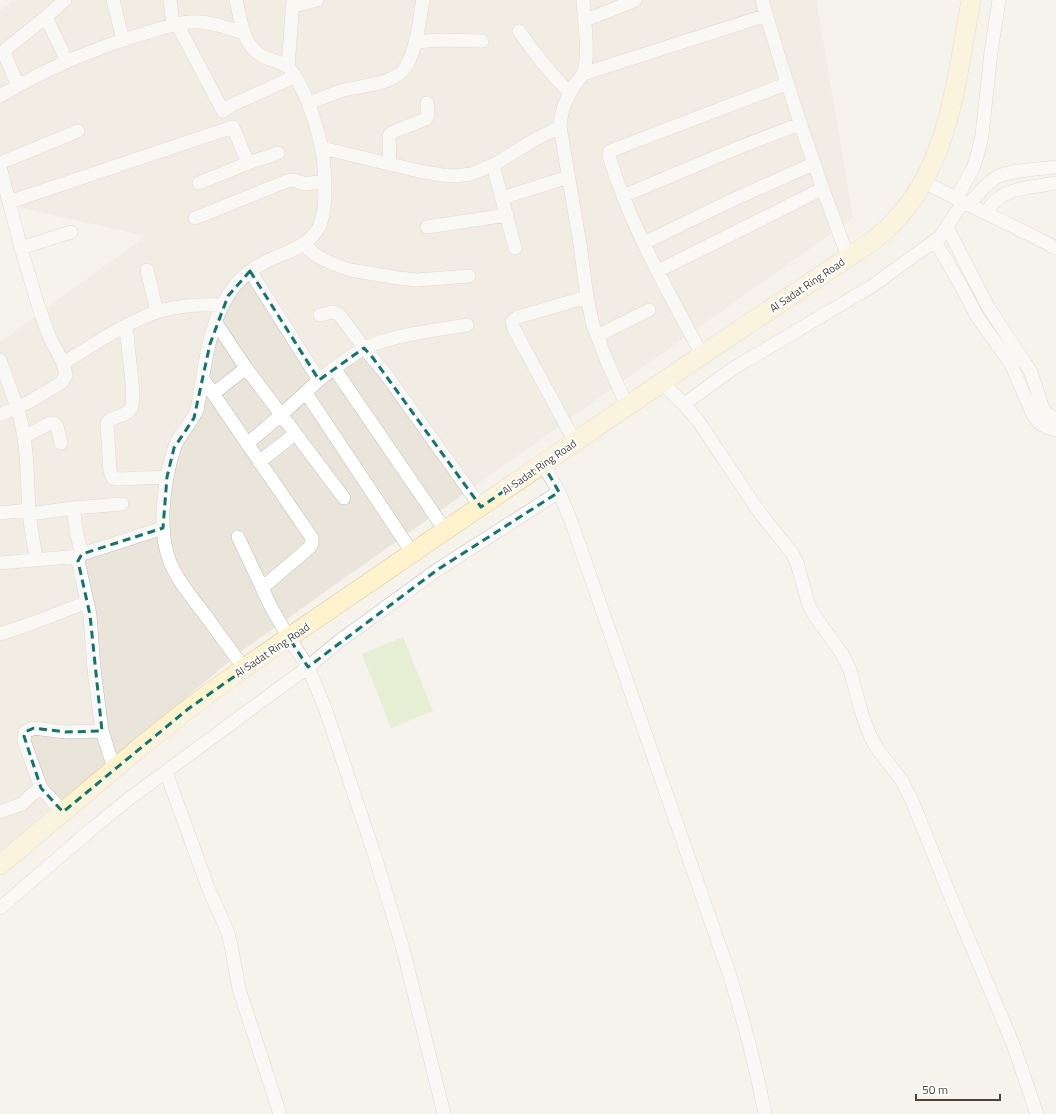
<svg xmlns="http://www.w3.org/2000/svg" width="1056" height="1114" viewBox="0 0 1056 1114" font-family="'Titillium Web',sans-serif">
<rect width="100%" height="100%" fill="#f6f3ec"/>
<path fill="#eae5da" d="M12 0H816L853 218 246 648 0 852V342L146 236 0 203V11Z"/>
<path fill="#d2eab5" d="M403 637 433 711 391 728 362 654Z"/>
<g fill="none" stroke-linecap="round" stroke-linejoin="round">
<defs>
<path id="minor" d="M113 0 123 40
M170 0 173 25
M236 0C241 21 243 50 267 58 274 61 284 63 289 68 303 85 314 116 319 137 325 159 329 210 318 229 314 235 309 240 303 244 295 250 285 253 276 257 261 263 247 272 236 284 208 318 205 368 197 410 191 424 179 434 174 449 165 477 159 519 166 549 171 574 191 596 206 616 219 634 231 651 244 668
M583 0C584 18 590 58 583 74 581 78 576 82 574 86 565 99 561 111 560 127L580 244 587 297 593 325 606 359 627 406
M762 0C787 87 816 173 848 257
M294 6 317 0
M46 17 67 61
M585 20 609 11 635 0
M177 24 223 111 232 105 294 77
M519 31C534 53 550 73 569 92
M415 42 439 40 482 41
M288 67 293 0
M583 74 767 15
M18 85 5 56 6 49 46 17 65 0
M0 96C47 68 97 47 149 32 162 28 176 23 190 22 208 20 227 28 244 33
M309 103C319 99 330 95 340 91 360 85 395 86 407 65 417 46 419 21 423 0
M322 148 419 171 442 175 455 176 471 174 493 165 534 140 560 127
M0 163 78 131
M248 163 278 153
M390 163 389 136 391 133 395 131 426 119 428 115 427 103
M493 165 515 248
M0 167 21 248 38 305 49 336 63 363 66 375 61 383 29 402 17 407C28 441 27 475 29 511 30 527 34 543 36 559
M923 181C967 205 1012 225 1056 248
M623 196 735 149 800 124
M502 198 568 177
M956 199 973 168 978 153 982 135 991 52 999 0
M9 202 233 127 248 163 199 183
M968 205C977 196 986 183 997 177 1010 170 1041 169 1056 167
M986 212C990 207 993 202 999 198 1012 188 1039 186 1056 183
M195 218 287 181 293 180 306 184 324 181
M427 227 507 215
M947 227 987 305 1031 372 1043 409 1049 415 1056 418
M935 241 960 284 978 318 1011 364 1032 413 1038 422 1046 427 1056 430
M644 243 726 203 813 164
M303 244 317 256 331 263 350 270 398 278 417 280 469 276
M21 248 71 232
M147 270 157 312
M250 271 319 380
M658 271 822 189
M320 315 332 312 339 314 364 348C399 334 430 331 467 325
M216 323 246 368 344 498
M126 326 133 392C132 397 133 404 131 408 126 418 112 415 107 423L110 471 113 478 117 479 167 477
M597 336 649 310
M702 355C668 291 630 226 609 156L610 151 788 83
M0 360 17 407 0 415
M63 363C89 348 117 328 144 317 168 306 197 304 223 305
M334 368 445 530
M203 379 312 538V543L310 547 262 588
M662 383 684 404 699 422 760 513 792 553 797 563 809 606 815 616 842 654 850 670 862 714 871 738 879 751 902 781 913 803 952 900 1013 1044 1037 1114
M306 393 413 554
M213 394 246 368
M684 404 734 368 872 286 940 237 963 202
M24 437 50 423H54L57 426 61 443
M575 442 514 329 512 322 518 317 587 297
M247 444 281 415 319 380 334 368 364 348 385 373 481 507
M259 462 295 434
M543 464 559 492 571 521 730 976C744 1022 756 1067 765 1114
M0 513 29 510
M30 514 73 508
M238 537 272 609 289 638 308 667 325 708 374 853 403 949 444 1114
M82 554 77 535 73 508 122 504
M0 563 80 556
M0 634 33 623 87 602
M114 768 102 731 94 669 90 615 78 561 82 554 163 528
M166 772 209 890 227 930 231 945 239 989 280 1114
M41 788 24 741 25 732 34 728 65 732 102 731
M0 812 22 804 31 795 41 788 63 812
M0 908 93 828 130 798 308 667 338 642 437 570 559 492"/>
<path id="secondary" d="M0 865 139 748 188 709 244 668 702 355 871 242C882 234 892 225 900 215 950 159 958 71 971 0"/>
</defs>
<use href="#minor" stroke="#c2bbae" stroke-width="14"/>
<use href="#secondary" stroke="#d6c79b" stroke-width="20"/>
<use href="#minor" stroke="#fff" stroke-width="13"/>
<use href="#secondary" stroke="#fff3cd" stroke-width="19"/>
</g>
<path d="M0 0H1056V1114H0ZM250 271 319 380 364 348 373 358 481 507 543 464 559 492 437 570 308 667 289 638 188 709 63 812 41 788 24 736 25 732 34 728 65 732 102 731 90 615 78 561 82 554 163 528 167 477 174 448 194 418 210 344 228 296Z" fill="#f6f3ec" fill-opacity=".55" fill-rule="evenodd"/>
<path fill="none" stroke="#0f766e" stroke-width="3" stroke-dasharray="8 5" stroke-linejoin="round" d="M250 271 319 380 364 348 373 358 481 507 543 464 559 492 437 570 308 667 289 638 188 709 63 812 41 788 24 736 25 732 34 728 65 732 102 731 90 615 78 561 82 554 163 528 167 477 174 448 194 418 210 344 228 296Z"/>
<g text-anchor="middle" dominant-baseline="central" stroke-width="4" stroke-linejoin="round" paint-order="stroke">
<g font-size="11" fill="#4b4439" stroke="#fff">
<text transform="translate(807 285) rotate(-34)">Al Sadat Ring Road</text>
<text transform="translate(539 467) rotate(-35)">Al Sadat Ring Road</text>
<text transform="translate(272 650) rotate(-34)">Al Sadat Ring Road</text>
</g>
</g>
<path d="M916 1094v6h84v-6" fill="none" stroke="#4b4439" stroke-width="2"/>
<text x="922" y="1094" font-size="12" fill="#4b4439" stroke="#ffffff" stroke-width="3" paint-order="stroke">50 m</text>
</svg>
